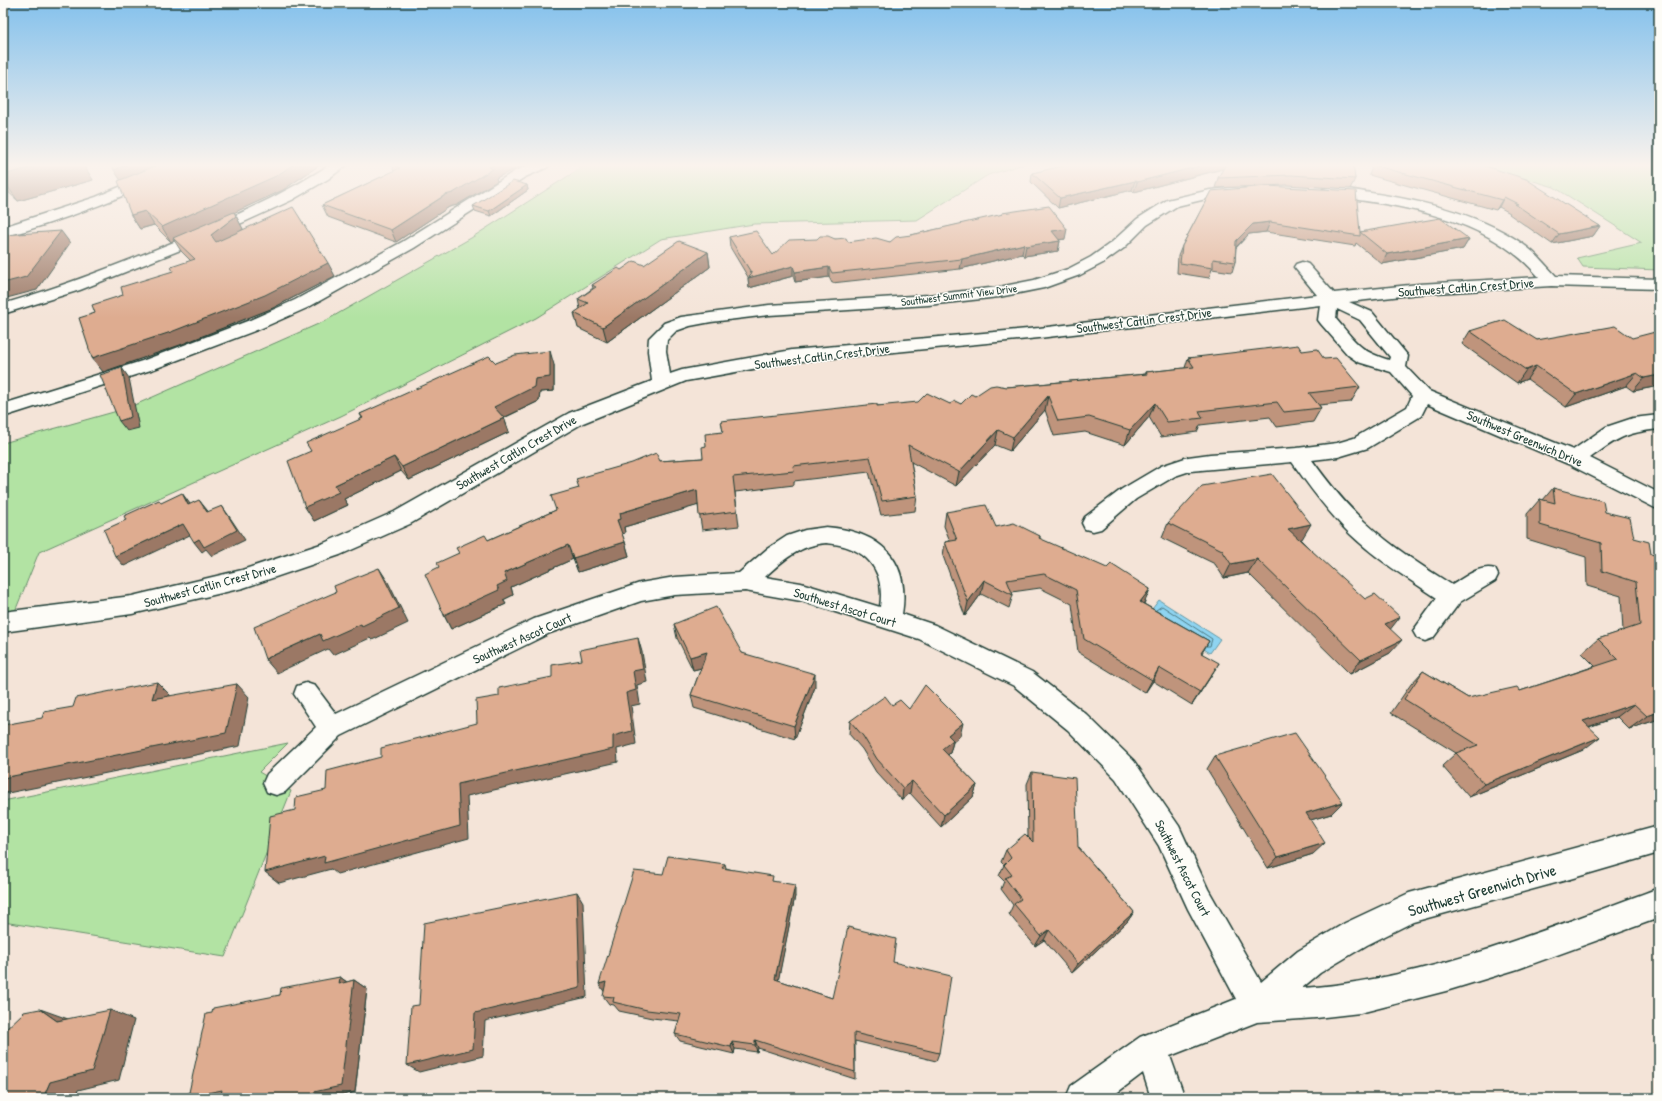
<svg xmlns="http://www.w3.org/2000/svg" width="1662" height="1101" viewBox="0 0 1662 1101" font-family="'Patrick Hand',sans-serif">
<rect width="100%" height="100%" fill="#f4e4d8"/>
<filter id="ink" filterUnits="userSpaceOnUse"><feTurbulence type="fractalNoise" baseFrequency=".025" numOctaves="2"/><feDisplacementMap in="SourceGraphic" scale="8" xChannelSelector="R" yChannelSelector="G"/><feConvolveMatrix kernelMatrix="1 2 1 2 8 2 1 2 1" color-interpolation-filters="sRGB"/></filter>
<g filter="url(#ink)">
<path fill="#b2e3a3" stroke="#68906c" d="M587 164H1024L988 175 917 220 754 224 661 239 536 318 341 416 39 552 3 641V443L128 408 325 321 471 238Z
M1476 164H1659V270L1583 267 1577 258 1642 243 1554 187Z
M288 743 259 772 291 791 225 957 3 922V801Z"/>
<path fill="#8fd4f1" stroke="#6298a5" d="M1159 600 1220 639 1210 653 1149 613Z"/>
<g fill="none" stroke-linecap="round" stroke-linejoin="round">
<path stroke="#4c7980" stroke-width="1" d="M1156 610 1162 606 1212 639 1210 646H1207"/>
<defs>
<path id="minor" d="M174 164H193L191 167C130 193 68 220 3 237V227L96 197Z
M331 164H348L328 179 292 200 198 243 80 290 3 314V304C61 287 118 265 174 242 228 219 282 196 331 164Z
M531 164H550L548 167 525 177 414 248 307 308 262 328 154 369 3 417V404L142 361 250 320 295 300 402 242 515 171Z
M1239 187 1244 188 1246 191 1244 194 1210 198 1177 206 1147 225 1124 248 1103 263 1080 275 1044 288 999 297 928 305 769 315 711 322 690 326 676 331 667 340 666 351 670 374 682 370 792 350 1039 328 1317 295 1294 267 1296 264 1302 262 1308 264 1334 293 1419 284 1539 277C1488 217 1401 205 1328 196L1323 195 1321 192 1323 189C1337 185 1356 191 1371 193 1424 201 1491 216 1533 252 1541 259 1548 268 1556 276L1659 279V289L1551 286 1419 294 1349 302 1372 312 1408 356 1406 367 1429 391 1573 450 1606 427 1633 418 1659 415V429C1624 433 1618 438 1590 458L1659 493V510L1568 464 1427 404 1421 416 1368 448 1338 457 1312 460C1328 482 1345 504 1365 522 1392 547 1422 566 1452 585 1465 577 1480 564 1495 569L1498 575 1495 581 1460 602 1433 638 1425 641 1417 638 1413 631 1437 598C1407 578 1376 559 1350 534 1328 512 1310 488 1292 462L1190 471 1175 476 1136 499 1101 529 1093 531 1085 529 1082 523 1085 517 1122 489 1161 466 1188 457 1210 454 1297 448 1337 443 1354 438 1407 407 1412 396 1391 372 1358 362 1348 355 1321 324 1318 320 1320 305 1039 338 792 362 686 381 583 423 410 524 340 555 243 588 132 614 3 632V612L132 596 242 570 324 543 394 512 569 413 652 381 648 351 649 338 664 323 681 317 769 305 928 295 999 287 1034 280 1068 269 1091 257 1112 242 1137 219 1167 200 1210 190ZM1337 309 1360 320 1390 357 1389 360C1359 351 1356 342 1336 319Z
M826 527C879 531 911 559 902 614L935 625 1032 672 1086 714 1134 761 1179 826 1208 889 1261 982 1298 951 1345 923 1409 893 1659 825V853L1563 881 1413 922 1367 945 1320 973 1302 988C1425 980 1544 930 1659 888V918L1518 969 1446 991 1360 1013 1316 1018 1257 1022 1170 1056 1185 1098H1151L1143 1073 1110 1098H1066L1071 1086 1140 1037 1236 999 1188 909 1159 846 1116 779 1068 730 1014 686 919 639 801 601 745 591 675 595 641 601 550 633 341 736 285 792 276 795 267 792 263 783 267 774 316 727 294 694 297 686 306 683 315 686 336 714 534 619 640 583 675 577 739 573 767 549 787 536 805 530ZM826 543C864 546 886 568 880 607L801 583 765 577C783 560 800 545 826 543Z"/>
</defs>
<use href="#minor" stroke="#1f3d34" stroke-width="3"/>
<use href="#minor" fill="#fdfcf7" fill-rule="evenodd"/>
</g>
<path fill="#bf947c" stroke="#1f3d34" d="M3 164H83L93 180 18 201 5 189 3 186Z
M112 164H321L283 190 234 212 243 229 240 231 335 276 273 308 180 345 103 372 95 313 123 295 173 271 191 261 181 251 174 240 171 242 154 225 140 229 131 215 121 180Z
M392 164H525L496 178 497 181 457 205 449 207 396 242 328 217 322 205 394 171Z
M1353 164 1355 179 1350 189 1287 185 1215 188 1218 178 1223 169 1134 192 1132 190 1058 208 1031 182 1032 173 1074 166Z
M1479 164 1600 226 1593 236 1552 244 1509 214 1510 213 1499 207 1496 210 1369 175 1373 165Z
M527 185 528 190 491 216 475 211 473 206Z
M1211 191 1360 232 1469 239 1463 249 1382 264 1356 243 1355 246 1266 232 1249 234 1236 248 1235 262 1232 272 1212 269 1209 278 1177 273 1178 256 1182 246Z
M1002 213 1065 239H1059L1060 241 1058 251 1024 256 1022 254 960 269 832 283 829 277 795 282 793 276 749 288 748 277 730 247 729 237 773 255 835 239 848 242H890L911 235 1002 215Z
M708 252 710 267 607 342 578 328 574 313 580 309 578 299 593 288 592 285 621 270Z
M1470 331 1537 340 1632 338 1659 386 1633 391 1626 386 1566 407 1527 379 1517 383 1462 344Z
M1302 351 1324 359 1360 387 1351 402 1319 405 1321 408 1313 422 1277 427 1270 417 1200 425 1197 432 1161 437 1149 417 1125 445 1085 432 1054 436 1045 410 1010 451 995 445 956 486 911 462 917 496 915 511 881 515 869 472 794 481V485L735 492 739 526 702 530 698 505 624 527 625 533 622 534 625 542 629 556 578 572 573 559 511 587 513 595 503 600 506 604 451 629 444 615 439 567 459 553 488 540 556 510 579 488 660 461 703 458 706 446 877 406 950 404H961L975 396 1007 387 1146 374V372L1185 368 1188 358Z
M496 363 554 365V391L540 392 539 401 504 418 509 432 409 480 401 471 344 499 348 505 314 521 311 451 362 418 360 414Z
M1553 488 1605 512 1651 554 1659 556V719L1629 729 1617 717 1589 727 1583 750 1469 797 1442 766 1456 753 1391 713 1411 684 1423 671 1468 698 1520 691 1595 666 1582 653 1598 639 1623 631 1621 596 1587 586 1586 557 1527 539V514L1540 499 1543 500Z
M946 512 996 527 1040 536V539L1150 589 1144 604 1209 641 1202 653 1211 676 1192 705 1153 681 1145 693 1078 652 1072 604 1040 588 1012 592 1013 595 1009 608 981 594 965 616 943 556 945 542 950 541 944 526Z
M1168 523 1302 539H1300L1390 629V653L1350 674 1248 573 1224 578 1215 564 1162 538Z
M674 624 742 653 815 687 795 739 694 708 691 695 701 668 693 670 677 638Z
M892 705 909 709 960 736 953 742 950 753 948 755 977 785 973 797 941 827 910 793 902 800 876 772 862 749 849 734 850 721Z
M1215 756 1343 802 1331 814 1310 820 1313 854 1268 868 1207 769Z
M1032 772 1078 847 1134 912 1127 922 1072 973 1044 940 1035 946 1009 914 1013 905 1001 889 1004 881 999 876 1004 865 1001 862 1006 850 1028 837 1027 784Z
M725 864 726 868 774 882 795 896 778 980 832 998 893 962 939 1053 936 1061 855 1041V1079L758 1048 757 1052 735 1049 734 1054 680 1041 675 1034 679 1021 652 1018 619 1011 614 1005 609 1004 603 996 663 874Z
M340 977 347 982 354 980 367 989 355 1092 331 1098H192L188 1097 212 1013 280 995Z"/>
<path fill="#9b7865" stroke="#1f3d34" d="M3 164H83L93 180 18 201 3 180Z
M128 164H170L123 184 114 170Z
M294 164H321L283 190 175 240 173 238 174 240 171 242 162 227Z
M496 164H525L496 178 497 181 457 205 449 207 396 242 391 230 489 167Z
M1207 164H1227L1225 168 1134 192 1137 182Z
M1135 181 1132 190 1058 208 1060 198Z
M527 185 528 190 491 216 489 211Z
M1504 197 1499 207 1496 210 1502 200Z
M145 211 154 225 140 229 131 215Z
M236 216 243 229 219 248 211 235Z
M1270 222 1266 232 1249 234 1232 251 1236 241 1253 224Z
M1600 226 1593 236 1552 244 1559 234Z
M1067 229 1065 239 1050 241 1052 231Z
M61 231 70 243 37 290 3 299V283Z
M1469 239 1463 249 1382 264 1387 254Z
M1060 241 1058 251 1024 256 1026 246Z
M1024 244 1022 254 960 269 962 259Z
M708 252 710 267 607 342 603 327Z
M328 263 335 276 273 308 180 345 103 372 92 358Z
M793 266V276L749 288 748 278Z
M829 267V277L795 282V272Z
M550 351 554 365V391L540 392 539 401 499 420 494 407 535 379Z
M1536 366 1527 379 1517 383 1526 370Z
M122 368 129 378 139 428 127 431 119 421Z
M1637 373 1626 386 1566 407 1576 394Z
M1659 375V386L1633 391 1644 378Z
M1048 396 1045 410 1010 451 1013 437Z
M1155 403 1149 417 1125 445 1130 430Z
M504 418 509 432 409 480 402 467Z
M998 430 995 445 956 486 959 472Z
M394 457 401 471 344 499 348 505 314 521 305 507 335 485Z
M697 490 699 505 624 527 625 533 621 534 617 520 620 513Z
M182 493 190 504 196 515 188 505Z
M199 500 207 510 215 522 207 512Z
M222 506 229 516 245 540 212 556 206 549 202 552 194 542 199 539Z
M183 524 192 534 124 566 115 556Z
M1311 524 1302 539 1280 543 1288 529Z
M625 542 629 556 578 572 573 558Z
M568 545 573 559 511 587 513 595 503 600 506 604 451 629 444 615 497 586 504 573Z
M1257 559 1248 573 1224 578 1231 564Z
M379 568 388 582 408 623 372 640 370 638 333 655 328 649 277 673 265 659 320 634Z
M984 580 981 594 965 616 968 602Z
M1150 589 1144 603 1134 616 1140 602Z
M1400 617 1389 631 1385 624Z
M638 638 642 652 647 682 637 685 640 704 631 706 636 744 617 749 618 762 467 796 469 838 337 874 331 869 279 883 265 872 458 784 613 736 633 671Z
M1402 640 1390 653 1350 674 1361 660Z
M707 652 710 666 693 670 690 657Z
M1219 663 1211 676 1192 705 1200 692Z
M1159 668 1153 681 1145 693 1152 680Z
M815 674V687L795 739 794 726Z
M157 682 171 696 152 699Z
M237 684 249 697 240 746 3 794V778Z
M1634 704 1617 717 1567 734 1583 721Z
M1659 712V719L1629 729 1647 716Z
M963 723 960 736 953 742 950 753 939 762 942 749 948 735Z
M1600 737 1583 750 1469 797 1484 784Z
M912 781 910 793 902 800 903 788Z
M977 785 973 797 941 827 944 815Z
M1343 802 1331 814 1294 825 1306 813Z
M1325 843 1313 854 1268 868 1278 857Z
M795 885V896L777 987 775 979Z
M577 892 583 902 587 997 485 1021 483 1056 419 1072 407 1065 475 1013Z
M1134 912 1127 922 1072 973 1078 964Z
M1049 930 1044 940 1035 946 1041 936Z
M340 977 352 986 339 984Z
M354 980 367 989 355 1092 331 1098H313L314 1092Z
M606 982 605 993 599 984Z
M40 1009 68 1019 57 1021Z
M110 1010 134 1020 119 1080 78 1090 75 1098H43L50 1082Z
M755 1040 758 1048 757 1052 755 1045Z
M732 1042 735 1049 734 1054 731 1047Z"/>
<path fill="#deac90" stroke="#1f3d34" d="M3 164H44L3 175Z
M112 164H128L114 170Z
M160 164H294L276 176 162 227 145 211 131 215 118 181Z
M392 164H496L489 167 493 169 453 193 445 195 391 230 322 205 400 168Z
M1072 164 1074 166 1079 164H1207L1137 182 1135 181 1060 198 1032 173Z
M1226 164H1353L1355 179 1291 175 1218 178Z
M1374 164H1479L1526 179 1600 226 1559 234 1515 204H1518L1504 197 1502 200 1373 165Z
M513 181 527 185 489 211 473 206Z
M1267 186 1356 191 1360 232 1440 218 1469 239 1387 254 1360 232V236L1270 222 1253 224 1236 241 1235 262 1213 259V268L1180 263 1182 246 1211 191Z
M1049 206 1067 229 1052 231 1060 241 1026 246 1024 244 962 259 832 273 829 267 795 272 793 266 748 278 752 274 729 237 756 231 773 255 789 240 817 239 820 236H828L835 239 846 238 848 242 876 238 890 242 896 237 911 235 1003 214 1002 213Z
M293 207 328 263 265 295 171 332 92 358 79 318 95 313 92 305 123 295 121 287 173 271 171 267 195 259 173 238 234 212 236 216 211 235 216 242Z
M61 231 26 277 3 283V235Z
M679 241 708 252 603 327 574 313 588 303 578 299 596 287 592 285 618 268 621 270 634 261 644 265Z
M1505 320 1537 340 1615 326 1632 338 1659 331V375L1644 378 1637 373 1576 394 1536 366 1526 370 1470 331Z
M1298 345 1302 351 1317 349 1324 359 1336 358 1360 387 1309 393 1321 408 1284 412 1277 402 1199 411 1203 418 1167 422 1155 403 1130 430 1089 417 1058 421 1048 396 1013 437 998 430 959 472 908 445 917 496 882 501 870 457 793 466 794 471 733 477 737 511 699 516 697 490 620 513 621 519 617 520 625 542 573 558 568 545 504 573 507 581 497 586 499 590 444 615 425 574 439 567 437 563 459 553 456 548 485 535 488 540 556 510 551 496 579 488 576 479 632 463 656 453 660 461 703 458 702 447 706 446 705 434 723 432 721 421 877 404V406L918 402 927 393 950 404 955 401 961 404 971 394 975 396 990 386 996 385 1007 387 1147 374 1146 372 1194 367 1188 358Z
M550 351V377L535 379 534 387 494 407 504 418 402 467 394 457 335 485 339 492 305 507 288 461 311 451 306 443 363 418 360 414 489 356 496 363 515 355Z
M122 368 131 417 119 421 100 375Z
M1272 474 1311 524 1288 529 1365 599 1375 594 1400 617 1385 624 1402 640 1361 660 1257 559 1231 564 1222 550 1168 523 1202 486Z
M1553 488 1603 501 1605 512 1630 518 1634 538 1649 542 1651 554 1659 556V712L1647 716 1634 704 1583 721 1600 737 1484 784 1456 753 1478 745 1404 699 1423 671 1468 698 1517 687 1520 691 1618 659 1598 639 1640 625 1636 582 1602 571 1601 543 1540 525V499L1555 503Z
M182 493 188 505 199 500 207 512 222 506 237 530 204 547 199 539 194 542 183 524 115 556 104 530 126 520 124 516 159 500 161 503Z
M986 505 996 527 1014 523 1040 536 1039 538 1107 568 1111 564 1150 589 1140 602 1209 641 1201 653 1219 663 1200 692 1159 668 1152 680 1084 639 1076 590 1044 574 1007 580 1013 595 984 580 968 602 945 542 957 540 946 512Z
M379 568 399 608 362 626 361 624 323 641 320 634 265 659 254 627 336 592 334 586Z
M716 607 742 653 815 674 794 726 691 695 707 652 690 657 674 624Z
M638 638 643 669 633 671 636 690 626 693 632 731 613 736V749L458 784 460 826 324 863 325 856 265 872 270 816 295 810 296 797 326 790 327 771 381 757V748L477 723 476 700 499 696V688L552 677V665L582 660 580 650Z
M157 682 152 699 237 684 226 733 3 778V725L42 718 44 712 73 707 76 698Z
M925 685 963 723 948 735 953 740 942 749 977 785 944 815 912 781 903 788 877 759 863 736 850 721 885 696 892 705 900 700 909 709Z
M1295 733 1343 802 1306 813 1325 843 1278 857 1215 756Z
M1032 772 1075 778 1078 847 1134 912 1078 964 1049 930 1041 936 1014 904 1021 899 1005 878 1012 875 1004 865 1011 858 1006 850 1025 834 1033 842Z
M668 856 725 864 722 868 773 876 772 881 795 885 775 979 832 998 848 927 896 939 893 962 951 976 939 1053 854 1033 855 1072 755 1040V1045L732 1042 731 1047 675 1034 681 1014 647 1010 613 1002 614 997 603 996 606 982 599 984 634 871 663 874Z
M577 892 580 988 475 1013 473 1049 407 1065 411 1006 419 1005 424 923Z
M340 977 339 984 354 980 341 1086 314 1092 313 1098H220L222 1090 188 1097 206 1014 212 1013 213 1008 280 995 281 988Z
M40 1009 57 1021 110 1010 92 1071 50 1082 43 1098H3V1032L24 1012Z"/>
</g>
<linearGradient id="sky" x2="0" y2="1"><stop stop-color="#84c1ec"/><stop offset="0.52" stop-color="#faf3ed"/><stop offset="1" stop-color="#faf3ed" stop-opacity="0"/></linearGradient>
<rect width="1662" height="318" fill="url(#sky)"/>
<g text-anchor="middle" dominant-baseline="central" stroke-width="3" stroke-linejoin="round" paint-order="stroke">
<g font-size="11" fill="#1f3d34" stroke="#fdfcf7">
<text transform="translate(959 295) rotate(-7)">Southwest Summit View Drive</text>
</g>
<g font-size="13" fill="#1f3d34" stroke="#fdfcf7">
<text transform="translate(1466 287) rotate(-4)">Southwest Catlin Crest Drive</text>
<text transform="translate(1144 320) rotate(-7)">Southwest Catlin Crest Drive</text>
<text transform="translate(822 356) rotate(-7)">Southwest Catlin Crest Drive</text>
<text transform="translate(1525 438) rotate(23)">Southwest Greenwich Drive</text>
<text transform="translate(516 452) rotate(-30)">Southwest Catlin Crest Drive</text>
<text transform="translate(210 585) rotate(-15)">Southwest Catlin Crest Drive</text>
<text transform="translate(845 607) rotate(17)">Southwest Ascot Court</text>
<text transform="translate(522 638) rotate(-24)">Southwest Ascot Court</text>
<text transform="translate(1183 868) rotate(63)">Southwest Ascot Court</text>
</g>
<g font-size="16" fill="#1f3d34" stroke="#fdfcf7">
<text transform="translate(1482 890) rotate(-16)">Southwest Greenwich Drive</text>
</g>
</g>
<rect width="1662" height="1101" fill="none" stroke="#fdfcf7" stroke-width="16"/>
<rect x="8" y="8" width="1646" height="1085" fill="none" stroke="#1f3d34" stroke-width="1.5" filter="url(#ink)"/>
</svg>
